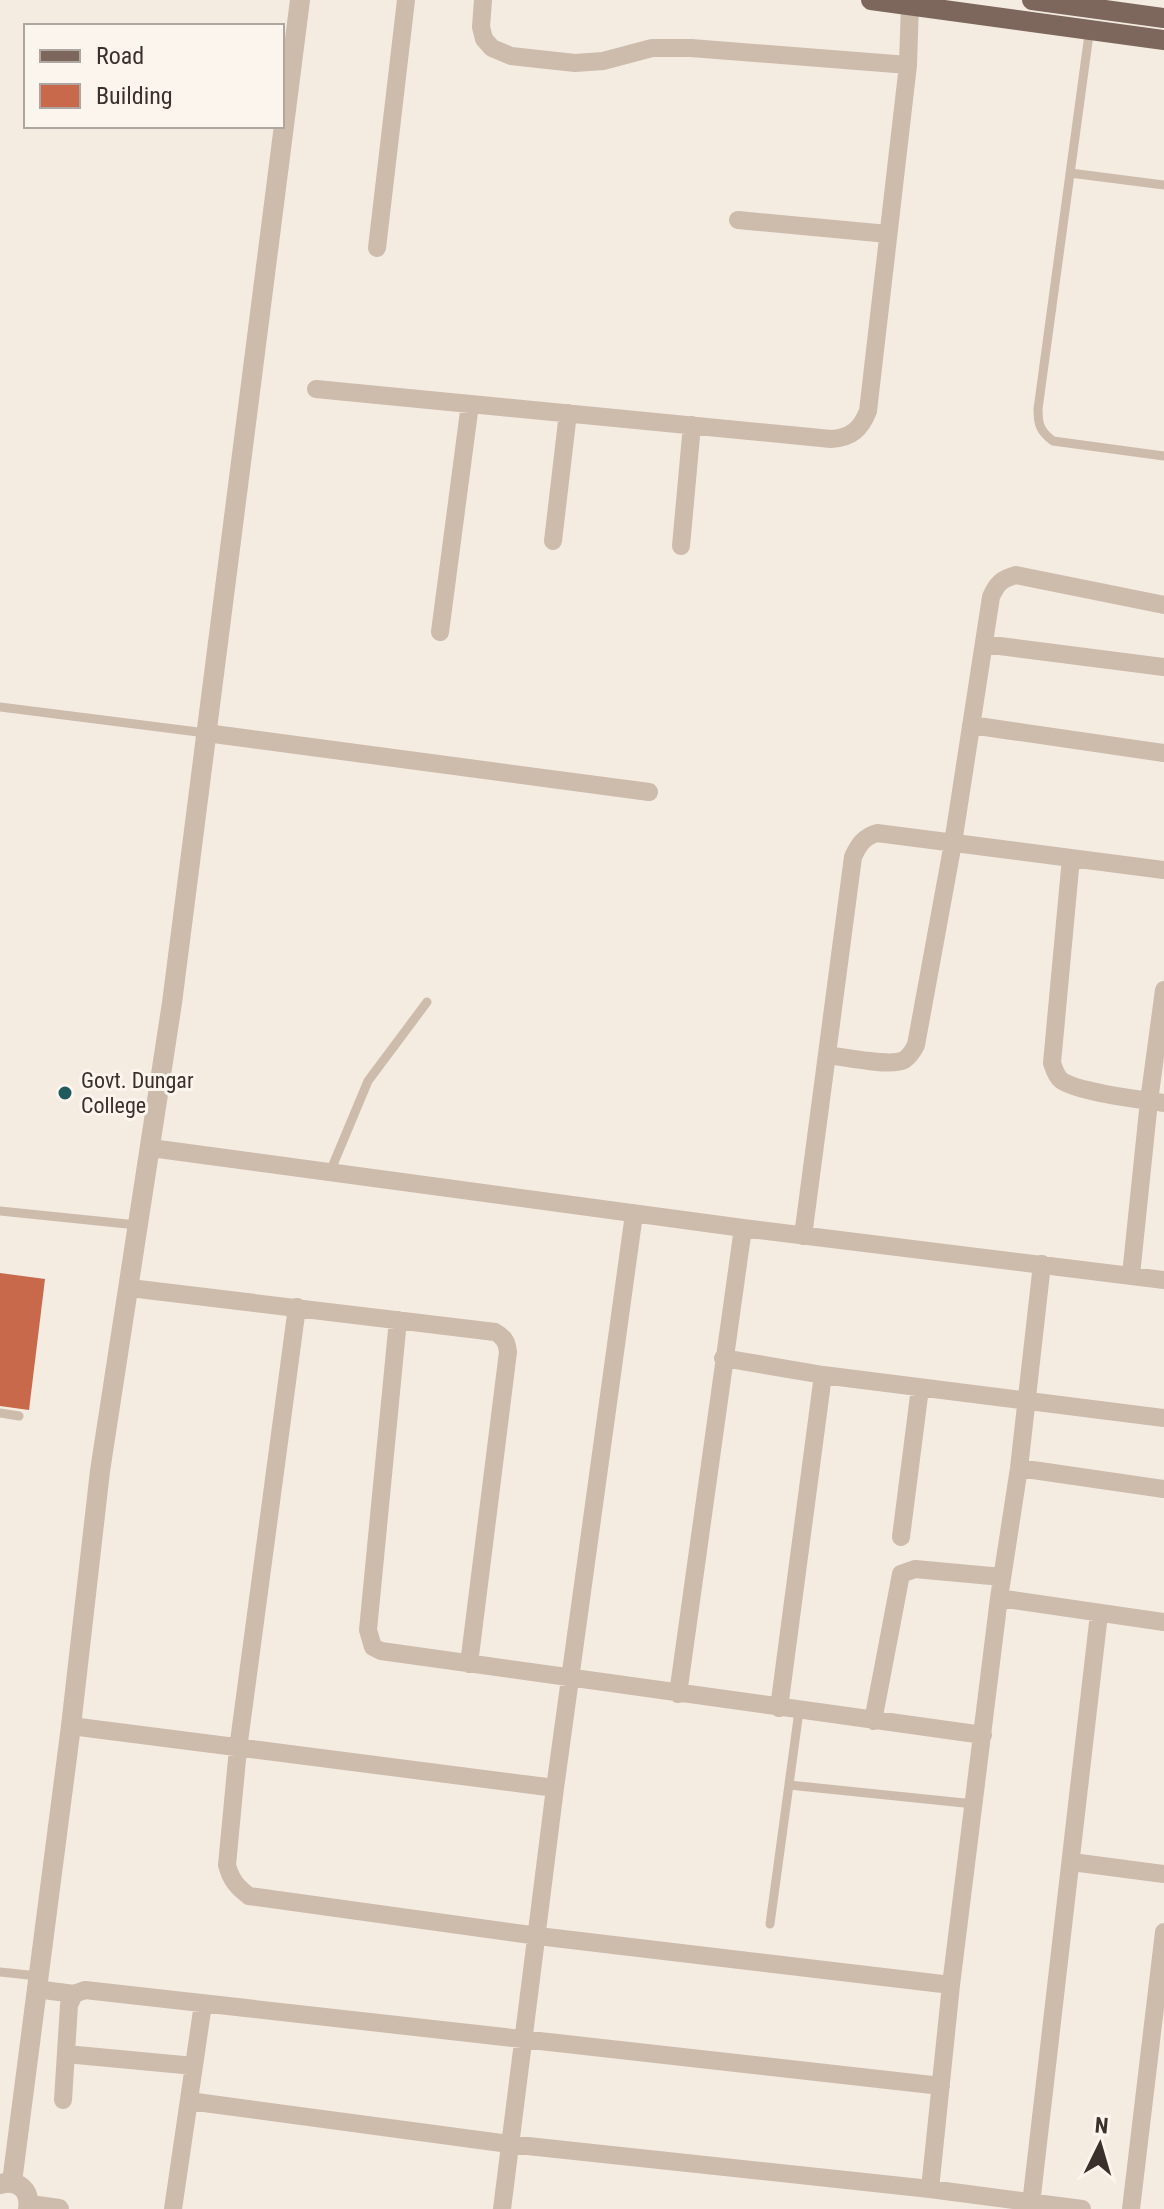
<svg xmlns="http://www.w3.org/2000/svg" width="1164" height="2209" viewBox="0 0 1164 2209" font-family="'Roboto Condensed',sans-serif">
<rect width="100%" height="100%" fill="#f4ebe1"/>
<path fill="#c8694b" d="M0 1273 45 1279 29 1410 0 1406Z"/>
<g fill="none" stroke-linecap="round" stroke-linejoin="round">
<path stroke="#cdbbac" stroke-width="9" d="M1090 27 1038 409C1038 425 1040 431 1053 441L1164 456
M1070 173 1164 185
M0 707 206 733
M330 1172 368 1081 427 1002
M0 1211 137 1225
M0 1413 19 1416
M789 1785 974 1804
M770 1924 799 1711
M0 1972 38 1976"/>
<path stroke="#cdbbac" stroke-width="18" d="M483 0 481 27 484 39 492 48 511 56 575 63 603 61 652 48H691L908 65
M738 220 888 234
M377 248 406 0
M316 389 831 439C851 438 861 429 868 411L908 65 910 4
M553 541 568 413
M681 546 692 425
M440 632 470 404
M984 644 1164 667
M971 725 1164 753
M206 733 649 792
M1071 858 1052 1063C1054 1069 1056 1076 1061 1080 1076 1092 1143 1100 1164 1103
M827 1055C844 1057 891 1067 904 1060 910 1056 913 1051 916 1045L953 843 991 597C997 583 1002 579 1016 575L1164 605
M151 1148 743 1228 1164 1280
M803 1236 853 857C859 844 864 837 877 833L1164 870
M1131 1275 1149 1101 1164 990
M130 1288 495 1332C504 1337 507 1342 508 1352L469 1664
M297 1307 238 1749 227 1865C231 1880 237 1887 249 1896L538 1936 951 1985
M398 1320 368 1630 373 1647 381 1651 983 1735
M723 1358 823 1375 1164 1418
M1019 1468 1164 1489
M901 1537 920 1388
M999 1598 1164 1622
M678 1694 743 1228
M779 1708 823 1375
M873 1721 901 1574 915 1569 1002 1577
M71 1726 555 1788
M1072 1862 1164 1874
M36 1989 74 1994
M66 2054 194 2066
M63 2100 69 2005 74 1994 85 1990 941 2086
M189 2101 509 2144 930 2189 1082 2209
M930 2189 951 1985 999 1598 1019 1468 1042 1264
M1031 2204 1099 1614
M173 2209 203 2004
M502 2209 555 1788 634 1214
M1131 2209 1164 1932"/>
<path stroke="#cdbbac" stroke-width="20" d="M12 2182 71 1726 100 1471 172 1003 300 0
M0 2184C18 2179 31 2190 28 2209
M30 2205 59 2209"/>
<path stroke="#7d675c" stroke-width="20" d="M871 0 1164 40
M1032 0 1164 18"/>
</g>
<circle fill="#1f5a5e" stroke="#fbf5ee" stroke-width="3" cx="65" cy="1093" r="8"/>
<g text-anchor="middle" dominant-baseline="central" stroke-width="6" stroke-linejoin="round" paint-order="stroke">
<g font-size="22" fill="#3b302b" stroke="#fbf5ee" text-anchor="start">
<text x="81" y="1080">Govt. Dungar<tspan x="81" dy="25">College</tspan></text>
</g>
</g>
<rect x="24" y="24" width="260" height="104" fill="#fbf5ee" stroke="#aea6a0" stroke-width="2"/>
<rect x="40" y="50" width="40" height="12" fill="#7d675c" stroke="#aea6a0" stroke-width="2"/>
<text x="96" y="64" font-size="24" fill="#3b302b">Road</text>
<rect x="40" y="84" width="40" height="24" fill="#c8694b" stroke="#aea6a0" stroke-width="2"/>
<text x="96" y="104" font-size="24" fill="#3b302b">Building</text>
<g transform="translate(1100 2145) rotate(5)" stroke="#fbf5ee" stroke-width="6" paint-order="stroke">
<path d="M0-6L14 30L0 20L-14 30Z" fill="#3b302b"/>
<text y="-12" font-size="22" font-weight="bold" text-anchor="middle" fill="#3b302b">N</text>
</g>
</svg>
